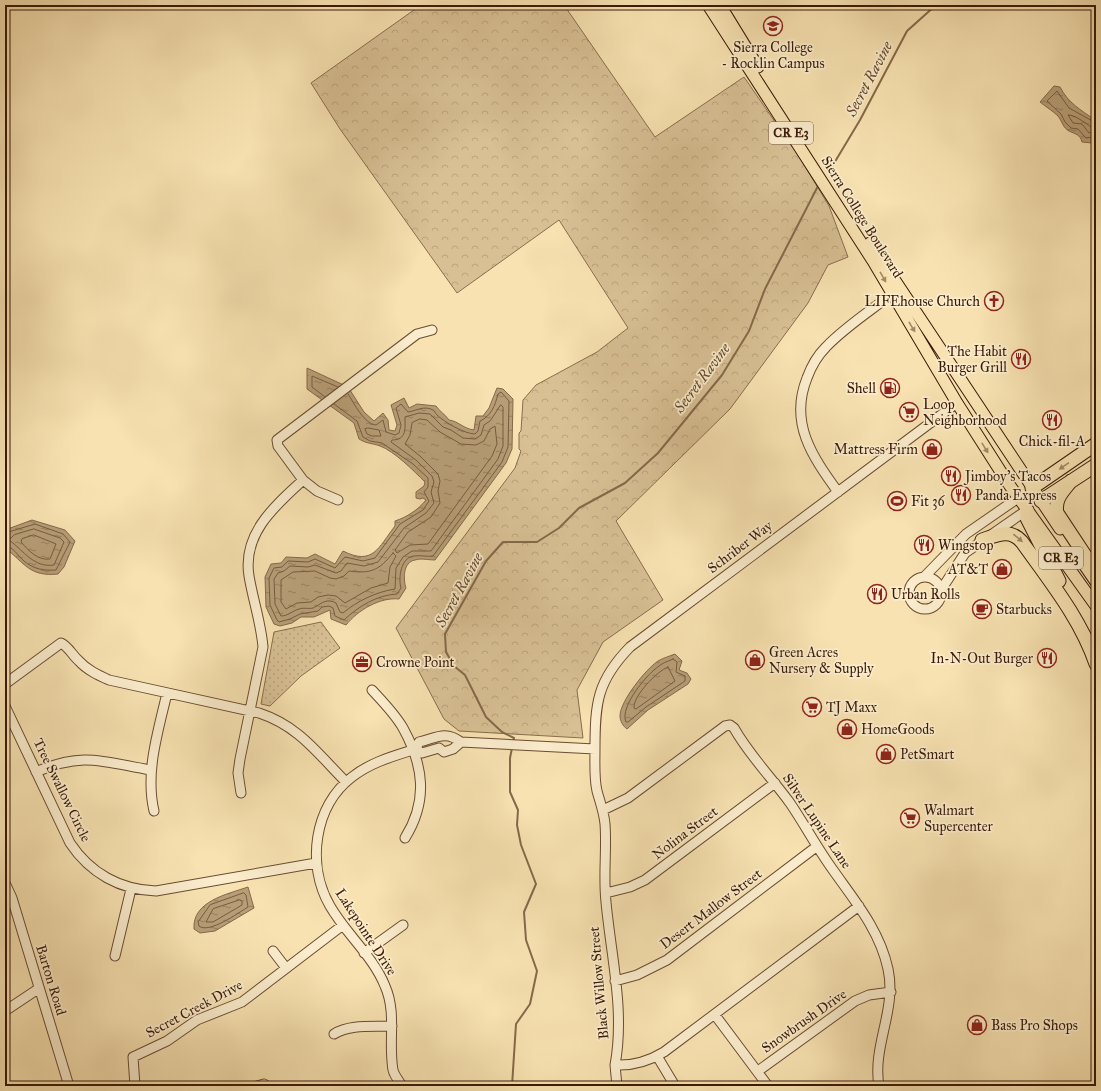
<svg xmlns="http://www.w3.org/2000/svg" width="1101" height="1091" viewBox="0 0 1101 1091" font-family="'IM FELL Great Primer',serif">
<defs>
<pattern id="forest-crowns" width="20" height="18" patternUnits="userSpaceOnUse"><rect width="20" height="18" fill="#d8c094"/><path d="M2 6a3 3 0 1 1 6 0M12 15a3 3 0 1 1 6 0" fill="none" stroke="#baa47e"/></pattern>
<pattern id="park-dots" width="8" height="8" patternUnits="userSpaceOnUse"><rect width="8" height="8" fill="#d8c094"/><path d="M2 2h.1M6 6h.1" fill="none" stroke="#baa47e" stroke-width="1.8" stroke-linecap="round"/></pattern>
<pattern id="water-ripples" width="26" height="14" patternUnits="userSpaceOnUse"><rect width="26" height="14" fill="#b79e77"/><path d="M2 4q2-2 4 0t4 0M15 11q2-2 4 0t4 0" fill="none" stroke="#968060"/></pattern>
</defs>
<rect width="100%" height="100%" fill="#f8e2b1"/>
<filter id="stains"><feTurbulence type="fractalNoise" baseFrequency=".005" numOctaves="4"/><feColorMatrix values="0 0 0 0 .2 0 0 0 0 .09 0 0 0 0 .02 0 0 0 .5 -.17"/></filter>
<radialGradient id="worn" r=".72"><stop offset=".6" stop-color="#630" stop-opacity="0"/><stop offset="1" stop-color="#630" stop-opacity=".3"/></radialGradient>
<path fill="url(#forest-crowns)" stroke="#896d4e" d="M421 5H564L655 137 744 77 798 155 829 206 848 257 828 265 808 303 730 409 616 521 663 600 603 642 577 690 583 738 459 731 444 719 396 628 515 468 521 451 519 449V433L521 431 523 400 536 385 597 352 628 328 559 220 457 293 340 129 311 83Z"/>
<path fill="url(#park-dots)" stroke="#896d4e" d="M321 622 340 648 301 676 270 706 261 704 274 632Z"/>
<path fill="url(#water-ripples)" stroke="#85694a" d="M1054 86 1060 87C1068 103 1081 110 1095 120L1096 140 1092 143 1082 142C1080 134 1075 134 1069 131 1063 128 1062 121 1058 116 1053 111 1046 107 1040 102Z
M307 368 348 387 364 412 374 421 383 413 388 420 389 430 395 431 397 425 391 405 404 398 409 408 417 404 436 406C440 412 445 414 449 420 458 421 464 429 474 430L476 416H483L489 408 497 388 503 389 513 399 512 449 506 463 435 560C429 560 421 558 415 560 403 562 403 579 406 588L399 599C380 597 358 610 346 625L331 619 330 610 314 617H301L292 623 280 626 274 624 266 607 265 577 271 564 281 563 286 557 307 558 315 554 335 564 343 551C373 566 378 548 395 526V521C407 517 418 510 426 500L423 498 420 499 416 498V492L424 486 425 482C414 471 394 451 380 446 372 443 367 444 359 439L354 423 307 389Z
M32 520 65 530 75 541 64 567 58 574C29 577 25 563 5 548V530Z
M675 654 682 661 679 670 687 673 691 679 688 684 648 710 627 729C623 726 620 721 620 716 620 701 646 669 658 661 663 658 670 656 675 654Z
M248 887 254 908 215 931 200 933 194 929C192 901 228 894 248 887Z"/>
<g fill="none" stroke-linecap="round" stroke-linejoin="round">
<path stroke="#785c3f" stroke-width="1" d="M1096 123 1069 108 1057 91 1047 101 1061 114 1065 122 1071 128 1078 129 1086 138 1096 137
M1096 129 1095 130C1090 126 1074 114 1068 115L1073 123 1082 124 1089 133 1095 130 1096 132
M325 397 312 387V376L338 387
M334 404 357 421 363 437 370 441 382 443 413 464 428 478V487L424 492 429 501 423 510 400 524 375 558 363 561 345 557 335 568 315 559 308 562 288 561 282 567 274 568 269 578 270 605 277 620 279 622 290 619 300 614 318 611 322 607 329 606 333 608 335 616 344 620C359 606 377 595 397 594L401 588C398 578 401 557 414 556 421 555 427 557 433 556L502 462 508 447 509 401 501 392 498 394C495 406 491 416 480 421L478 431 475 434C465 434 444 422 437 415 435 413 435 411 433 410 424 405 416 411 408 412L401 404 396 408 401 425 399 433 395 435 386 432 383 420 376 425C364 424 354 403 348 394
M501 405 503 407V446L498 459 431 551H412L403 557 396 568 395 589C376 592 357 601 343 613L340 612 336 603C327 598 322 603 315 607 311 610 304 607 299 609 292 611 288 616 281 616L275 604 274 579 278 573 284 571 290 566 308 567 315 565 336 573 341 571 347 563 364 566 378 562 404 528 426 513 434 503 431 492 434 482 432 476 416 460 391 442 392 440C407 440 405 428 405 417L419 413 430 414 443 427 451 430 463 438 475 439 481 435 484 425 490 421Z
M420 419 427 420 440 432 461 444 476 445 484 441 490 429 495 426 497 444 492 456 428 544 410 545 397 553 395 550 408 532 431 517 440 503 438 491 440 481 438 474 420 456 405 444 410 435 412 423Z
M368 428 379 430 381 436H372L367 434 365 429Z
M34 529 60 538 64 542 54 565C34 568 24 551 9 540L14 535Z
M5 533 35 524 63 534 70 542 56 570C45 571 33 569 24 561 18 556 13 546 5 546
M34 535 56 544 50 559C38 561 28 550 21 542L22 539Z
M393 553 396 556 390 567 388 583 371 588 345 603 336 596 328 595 318 597 311 602 297 603 286 609 281 602V580L293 572 315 571 330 578 336 579 344 576 349 571C372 574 379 570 393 553Z
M673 659 677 662 676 672 685 676V681L646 707 628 722H626C619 707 648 672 662 664 665 662 669 661 673 659Z
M668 667 675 681 636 709 634 708C633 696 657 671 668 667Z
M244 893 246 895 248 907C238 913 209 934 199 926L198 922 210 905Z
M240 900 242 901V905L213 922H206L213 909Z"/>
<path stroke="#85694a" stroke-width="2" d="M830 170 860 120 907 31 936 5
M513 742 514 738 502 732 486 717 465 675 454 666 446 652 445 634 486 561 503 542H537L559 528 579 508 625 483 658 453 722 375 749 331 765 289 818 186
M512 748 510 758V792L518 810 517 825 521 845 536 884 524 912 526 940 537 971 530 1004 516 1024 512 1086"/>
<defs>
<path id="minor" d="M838 492C812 456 789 423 807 378 811 367 817 356 826 347 845 327 870 311 892 294
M338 500 317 491 303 480 278 446 277 440 417 334 432 330
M925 576 966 534 1018 498
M909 593a16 16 0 1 1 32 0a16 16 0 1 1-32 0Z
M941 590 965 553 1027 510
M5 684 61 643C69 647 72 655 79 661 87 670 98 675 109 680L259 713C299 726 318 754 346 782
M372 690C383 702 395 714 403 728 424 766 428 801 405 838
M5 706 70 843C90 873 120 890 156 891L316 863
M439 748 444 752 453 749 461 742
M416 749 419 742C436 738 445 730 461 742L595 749
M36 772C83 751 104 762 151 770
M241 793 238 773 240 759 263 647C261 623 253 600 249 576 242 533 276 505 303 480
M603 810 628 798 725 726 730 725 734 728C749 755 772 778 790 803 805 825 817 848 833 870 855 901 880 931 888 969 897 1010 872 1046 879 1086
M154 811C145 772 158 732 167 693
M5 883 12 898 69 1086
M606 893 630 887 645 880 775 783
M859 906 664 1052C649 1061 633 1066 615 1065 625 1011 611 956 606 902 603 876 607 850 605 824 604 812 600 802 597 791 594 778 595 763 595 749 595 703 597 681 630 647L957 403
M273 951 286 968
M364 953 403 925
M115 956 131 889
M615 981 637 975 667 960 816 847
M5 1011 38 989
M715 1015 768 1086
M334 1034C350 1024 373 1027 392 1026
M657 1056 675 1086
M615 1065 617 1086
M758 1071 855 1001 869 995 891 992
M135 1086 133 1057 167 1041 197 1020 242 1002 343 925
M257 1086 264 1084 266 1086
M402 1086C399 1081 394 1075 393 1070 388 1042 397 1013 385 986 373 956 346 934 330 906 306 865 314 806 352 777 371 762 394 756 416 749L422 753 439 748"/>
<path id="major" d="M708 5 873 261 957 403 1008 483 1096 606
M720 5 758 67
M870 243 1060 529
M1085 566 1096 582"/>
<path id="highway" d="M1071 481C1063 491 1054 499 1057 513L1096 572
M1032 488 1096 444
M1041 501 1096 465
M1027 510V518L1059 581
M982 540C997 535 1010 528 1022 542 1049 580 1081 619 1096 664"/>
</defs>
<use href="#minor" stroke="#6a4c32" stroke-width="11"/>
<use href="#major" stroke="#3a1a07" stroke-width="13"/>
<use href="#highway" stroke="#3a1a07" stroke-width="15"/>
<use href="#minor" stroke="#faeccc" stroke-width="9"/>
<use href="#major" stroke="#f8e2b1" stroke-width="11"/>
<use href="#highway" stroke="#f8e2b1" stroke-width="13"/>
</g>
<defs><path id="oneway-solid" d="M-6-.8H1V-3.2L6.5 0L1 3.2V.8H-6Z"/></defs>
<g fill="#a28864">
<use href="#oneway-solid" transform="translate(883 277) rotate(60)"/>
<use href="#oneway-solid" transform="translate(912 327) rotate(59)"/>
<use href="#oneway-solid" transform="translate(985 448) rotate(58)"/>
<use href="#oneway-solid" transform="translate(1064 466) rotate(146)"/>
<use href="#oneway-solid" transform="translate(1018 538) rotate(40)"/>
</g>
<defs>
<symbol id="university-ring" viewBox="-11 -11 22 22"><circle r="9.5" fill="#faeccc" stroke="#8f2418" stroke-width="1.5"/><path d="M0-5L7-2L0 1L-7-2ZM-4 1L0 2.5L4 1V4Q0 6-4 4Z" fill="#8f2418"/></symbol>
<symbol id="church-ring" viewBox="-11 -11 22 22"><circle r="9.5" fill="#faeccc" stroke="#8f2418" stroke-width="1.5"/><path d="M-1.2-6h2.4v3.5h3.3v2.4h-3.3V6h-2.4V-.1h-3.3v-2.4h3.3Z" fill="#8f2418"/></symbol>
<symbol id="restaurant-ring" viewBox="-11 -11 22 22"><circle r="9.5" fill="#faeccc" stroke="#8f2418" stroke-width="1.5"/><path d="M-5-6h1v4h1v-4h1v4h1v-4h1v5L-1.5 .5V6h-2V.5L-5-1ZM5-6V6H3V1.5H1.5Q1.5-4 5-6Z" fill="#8f2418"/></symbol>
<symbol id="fuel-ring" viewBox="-11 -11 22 22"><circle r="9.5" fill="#faeccc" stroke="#8f2418" stroke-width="1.5"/><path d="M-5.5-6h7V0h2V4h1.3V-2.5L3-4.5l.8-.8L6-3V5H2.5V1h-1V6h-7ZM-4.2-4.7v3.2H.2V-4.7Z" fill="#8f2418"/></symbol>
<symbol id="supermarket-ring" viewBox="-11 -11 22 22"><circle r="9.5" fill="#faeccc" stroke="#8f2418" stroke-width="1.5"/><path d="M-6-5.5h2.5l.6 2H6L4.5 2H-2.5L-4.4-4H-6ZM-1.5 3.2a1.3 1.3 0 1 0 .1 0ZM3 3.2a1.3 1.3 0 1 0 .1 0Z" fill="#8f2418"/></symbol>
<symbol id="shop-ring" viewBox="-11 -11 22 22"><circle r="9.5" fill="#faeccc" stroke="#8f2418" stroke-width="1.5"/><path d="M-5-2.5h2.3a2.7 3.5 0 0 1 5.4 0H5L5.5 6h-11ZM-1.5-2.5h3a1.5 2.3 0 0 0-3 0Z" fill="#8f2418"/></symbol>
<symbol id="stadium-ring" viewBox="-11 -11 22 22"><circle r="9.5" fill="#faeccc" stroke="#8f2418" stroke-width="1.5"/><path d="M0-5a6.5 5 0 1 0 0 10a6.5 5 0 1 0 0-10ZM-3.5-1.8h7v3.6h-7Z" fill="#8f2418"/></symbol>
<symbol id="cafe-ring" viewBox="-11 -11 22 22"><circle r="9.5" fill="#faeccc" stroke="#8f2418" stroke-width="1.5"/><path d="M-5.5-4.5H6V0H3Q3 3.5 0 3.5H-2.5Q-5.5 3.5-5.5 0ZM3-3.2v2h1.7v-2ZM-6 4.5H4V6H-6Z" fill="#8f2418"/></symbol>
<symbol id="office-ring" viewBox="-11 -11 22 22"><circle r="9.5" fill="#faeccc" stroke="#8f2418" stroke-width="1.5"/><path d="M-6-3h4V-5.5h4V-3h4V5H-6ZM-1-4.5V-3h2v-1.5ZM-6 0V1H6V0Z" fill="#8f2418"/></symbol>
</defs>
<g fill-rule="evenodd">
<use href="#university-ring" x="762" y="15" width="22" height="22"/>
<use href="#church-ring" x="983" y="290" width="22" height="22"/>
<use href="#restaurant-ring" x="1010" y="348" width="22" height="22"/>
<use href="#fuel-ring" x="879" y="377" width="22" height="22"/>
<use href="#supermarket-ring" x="898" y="401" width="22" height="22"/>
<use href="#restaurant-ring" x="1041" y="409" width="22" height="22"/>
<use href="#shop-ring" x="921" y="438" width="22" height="22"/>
<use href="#restaurant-ring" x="940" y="465" width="22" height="22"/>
<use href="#restaurant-ring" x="950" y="484" width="22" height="22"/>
<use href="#stadium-ring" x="886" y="490" width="22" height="22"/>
<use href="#restaurant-ring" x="913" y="534" width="22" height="22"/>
<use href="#shop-ring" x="991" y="558" width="22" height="22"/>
<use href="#restaurant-ring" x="866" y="583" width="22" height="22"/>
<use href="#cafe-ring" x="971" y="598" width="22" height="22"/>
<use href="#restaurant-ring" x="1036" y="647" width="22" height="22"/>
<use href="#shop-ring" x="744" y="649" width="22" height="22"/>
<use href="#office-ring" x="351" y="651" width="22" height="22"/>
<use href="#supermarket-ring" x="801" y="696" width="22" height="22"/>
<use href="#shop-ring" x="836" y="718" width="22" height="22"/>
<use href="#shop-ring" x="875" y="743" width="22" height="22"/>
<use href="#supermarket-ring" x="899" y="807" width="22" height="22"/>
<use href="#shop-ring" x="966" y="1014" width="22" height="22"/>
</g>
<g text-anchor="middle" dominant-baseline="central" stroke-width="3.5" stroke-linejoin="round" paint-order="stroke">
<g fill="#faeccc" stroke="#745942" stroke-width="1">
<rect x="769" y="122" width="44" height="22" rx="3"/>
<rect x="1039" y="547" width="44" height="22" rx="3"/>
</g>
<g font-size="13" font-weight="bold" fill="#3a1a07">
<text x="791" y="133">CR E3</text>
<text x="1061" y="558">CR E3</text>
</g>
<g font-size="14" fill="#3a1a07" stroke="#faeccc" text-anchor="start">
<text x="773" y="47" text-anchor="middle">Sierra College<tspan x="773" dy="16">- Rocklin Campus</tspan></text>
<text x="980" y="301" text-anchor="end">LIFEhouse Church</text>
<text x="1007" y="351" text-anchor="end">The Habit<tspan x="1007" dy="16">Burger Grill</tspan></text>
<text x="876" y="388" text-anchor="end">Shell</text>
<text x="923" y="404">Loop<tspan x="923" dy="16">Neighborhood</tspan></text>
<text x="1052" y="441" text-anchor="middle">Chick-fil-A</text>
<text x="918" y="449" text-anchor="end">Mattress Firm</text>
<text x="965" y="476">Jimboy's Tacos</text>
<text x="975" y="495">Panda Express</text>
<text x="911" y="501">Fit 36</text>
<text x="938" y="545">Wingstop</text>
<text x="988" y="569" text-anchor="end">AT&amp;T</text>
<text x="891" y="594">Urban Rolls</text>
<text x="996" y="609">Starbucks</text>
<text x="769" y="652">Green Acres<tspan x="769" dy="16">Nursery &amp; Supply</tspan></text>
<text x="1033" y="658" text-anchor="end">In-N-Out Burger</text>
<text x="376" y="662">Crowne Point</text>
<text x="826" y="707">TJ Maxx</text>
<text x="861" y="729">HomeGoods</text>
<text x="900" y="754">PetSmart</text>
<text x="924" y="810">Walmart<tspan x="924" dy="16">Supercenter</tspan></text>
<text x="991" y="1025">Bass Pro Shops</text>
</g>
<g font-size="14" fill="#3a1a07" stroke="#faeccc">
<text transform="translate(862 217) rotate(58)">Sierra College Boulevard</text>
<text transform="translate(740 547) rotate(-37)">Schriber Way</text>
<text transform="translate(62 790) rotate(64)">Tree Swallow Circle</text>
<text transform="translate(817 821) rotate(56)">Silver Lupine Lane</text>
<text transform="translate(685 833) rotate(-37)">Nolina Street</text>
<text transform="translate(711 909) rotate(-37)">Desert Mallow Street</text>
<text transform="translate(366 932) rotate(57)">Lakepointe Drive</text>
<text transform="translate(51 980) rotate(73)">Barton Road</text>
<text transform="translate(599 983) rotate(-95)">Black Willow Street</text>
<text transform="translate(194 1009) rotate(-28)">Secret Creek Drive</text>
<text transform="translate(804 1021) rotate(-35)">Snowbrush Drive</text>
</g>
<g font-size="15" font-style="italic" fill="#66482e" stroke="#faeccc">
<text transform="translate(869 79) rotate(-62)">Secret Ravine</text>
<text transform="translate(702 378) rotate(-53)">Secret Ravine</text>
<text transform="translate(459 590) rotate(-61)">Secret Ravine</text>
</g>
</g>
<rect width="1101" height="1091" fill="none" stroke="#f8e2b1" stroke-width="20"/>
<rect x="6" y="6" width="1089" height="1079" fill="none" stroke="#3a1a07" stroke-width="2"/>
<rect x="10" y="10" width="1081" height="1071" fill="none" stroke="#3a1a07"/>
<rect width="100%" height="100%" filter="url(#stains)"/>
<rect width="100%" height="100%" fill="url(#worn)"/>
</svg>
